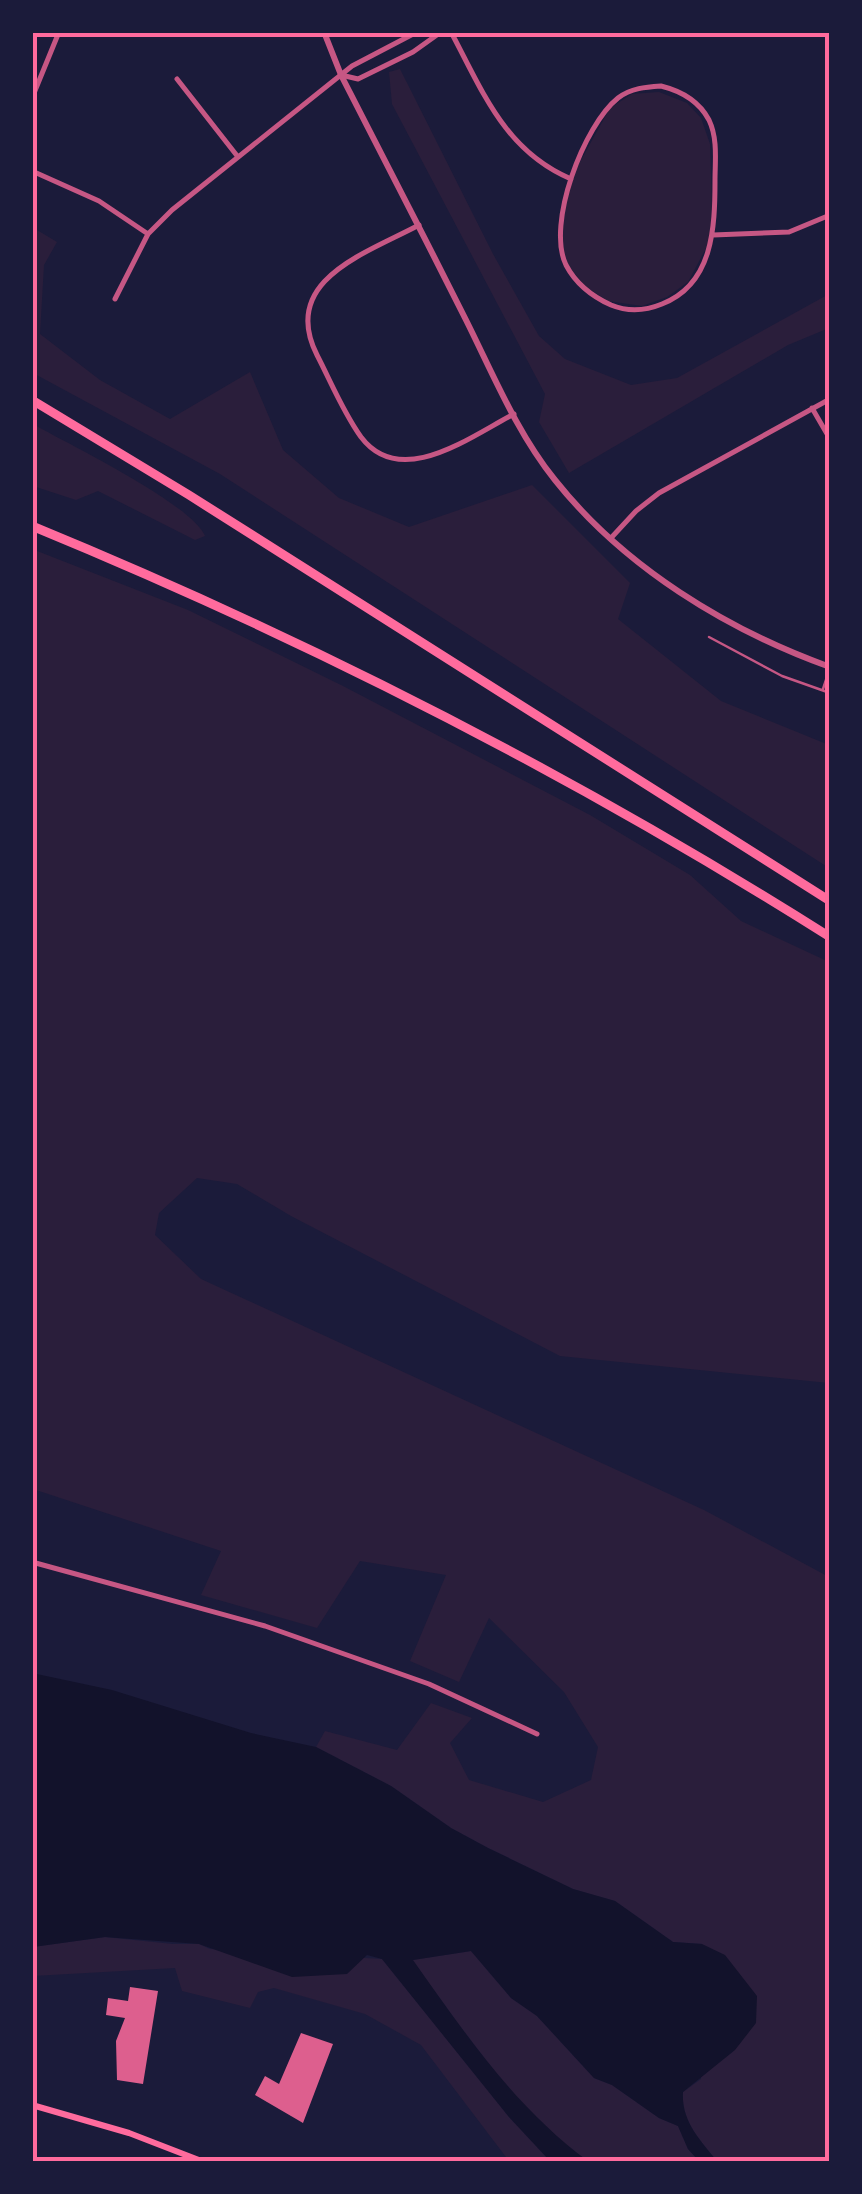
<svg xmlns="http://www.w3.org/2000/svg" width="862" height="2194" viewBox="0 0 862 2194" font-family="Rubik,sans-serif">
<rect width="100%" height="100%" fill="#1b1b3a"/>
<path fill="#2a1e3b" d="M400 69 493 254 539 336 565 359 631 385 677 378 829 294V328L788 345 569 473 539 422 545 394 392 104 389 72Z
M659 92 687 103 701 118 710 144 713 235 688 282 667 297 642 306 608 301 586 287 566 263 561 236 571 178 610 108 632 94Z
M32 227 57 242 44 265 40 334 100 380 170 419 250 372 283 450 339 498 409 527 532 485 630 583 618 619 721 701 829 745V868L220 474 33 373Z
M33 424C68 444 192 504 205 536L195 540 98 491 76 500 33 486Z
M32 549 188 610 343 686 590 815 690 875 741 921 829 962V1383L560 1356 291 1216 237 1184 197 1178 159 1213 155 1235 201 1279 704 1510 829 1577V2161H717C700 2140 681 2121 683 2092L701 2079 702 1944 673 1942 615 1901 573 1889 488 1848 451 1828 391 1786 316 1747 325 1731 397 1750 431 1703 472 1718 450 1743 469 1780 543 1802 591 1780 598 1747 564 1692 489 1618 459 1682 410 1661 446 1575 360 1561 317 1628 201 1595 221 1551 33 1489Z
M105 1937 173 1944H199L210 1949 382 1959 509 2117 550 2161H509L421 2045 365 2014 274 1988 258 1992 250 2008 182 1991 175 1968 33 1976 32 1947Z
M471 1951 511 1998 537 2016 594 2078 612 2085 659 2118 678 2126 688 2149 699 2161C670 2161 617 2167 591 2161 546 2153 442 2000 412 1960Z"/>
<path fill="#12122b" d="M32 1673 112 1690 251 1733 316 1747 391 1786 451 1828 488 1848 573 1889 615 1901 673 1942 702 1944 725 1955 757 1996 756 2023 735 2050 683 2092C681 2121 700 2140 717 2161H699L688 2149 678 2126 659 2118 612 2085 594 2078 537 2016 511 1998 471 1951 413 1960C465 2034 515 2107 588 2161H550L509 2117 382 1959 367 1955 347 1974 292 1977 199 1944 105 1937 33 1947Z"/>
<path fill="#dd5f8e" d="M130 1987 158 1991 143 2084 117 2080 116 2041 125 2018 106 2015 108 1998 128 2001Z
M301 2033 333 2044 303 2123 255 2095 265 2076 279 2084Z"/>
<g fill="none" stroke-linecap="round" stroke-linejoin="round">
<path stroke="#c65784" stroke-width="2.5" d="M709 637 782 676 830 693
M823 689 830 668"/>
<path stroke="#c65784" stroke-width="5" d="M451 32C483 92 505 151 571 179
M341 75 358 79 413 52 441 32
M177 79 238 157
M661 86C681 91 699 101 709 120 718 139 715 161 715 180 715 228 713 284 662 304 645 311 628 312 611 305 591 296 576 284 566 265 546 224 584 125 618 98 631 88 646 87 661 86Z
M32 98 59 32
M32 171 99 201 148 234
M419 225C367 253 279 280 317 355 331 382 343 412 361 437 401 490 471 436 514 414
M713 235 789 232 830 215
M115 299 148 234 172 210 352 66 417 32
M812 408 830 439
M611 538 636 511 659 493 830 399
M32 1562 265 1626 429 1684 537 1734"/>
<path stroke="#c65784" stroke-width="6" d="M324 32 341 75C383 157 425 238 466 320 493 374 517 433 555 480 624 567 727 630 830 667"/>
<path stroke="#ff6b9d" stroke-width="6" d="M32 2105 129 2133 204 2162"/>
<path stroke="#ff6b9d" stroke-width="9" d="M32 400 189 495 830 901
M32 526C309 640 577 777 830 937"/>
</g>
<rect width="862" height="2194" fill="none" stroke="#1b1b3a" stroke-width="70"/>
<rect x="35" y="35" width="792" height="2124" fill="none" stroke="#ff6b9d" stroke-width="4"/>
</svg>
